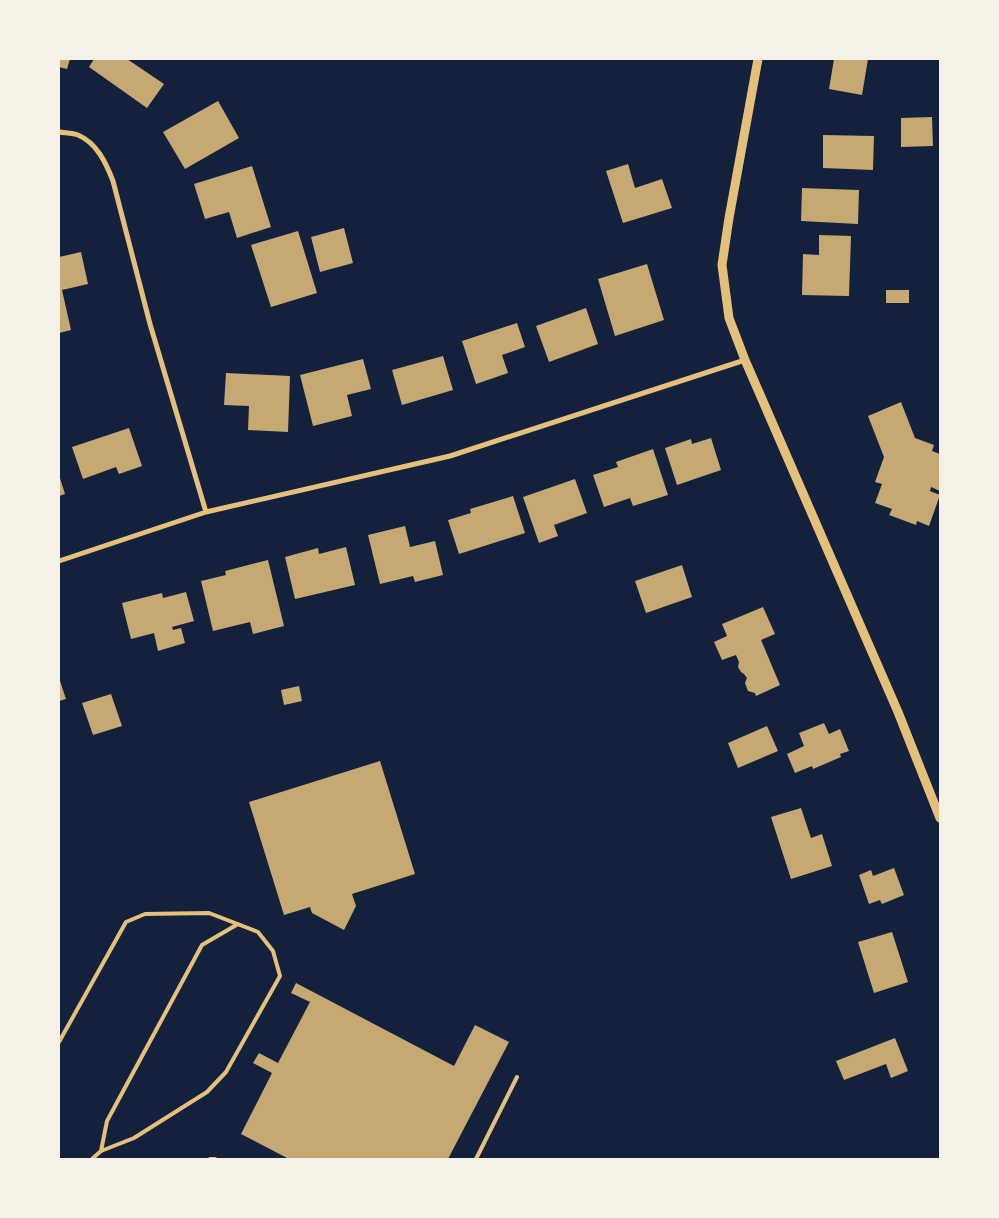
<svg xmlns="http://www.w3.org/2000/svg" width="999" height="1218" viewBox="0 0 999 1218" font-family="'IBM Plex Serif',serif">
<rect width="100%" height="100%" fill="#14213d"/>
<path fill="#c6a872" d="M59 59H70L67 69 59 67Z
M94 59H127L164 84 147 108 89 67Z
M834 59H868L862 95 829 89Z
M218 101 239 138 185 169 163 132Z
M932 117 933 146 901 147V118Z
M823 135 874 136 873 170 823 168Z
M628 164 635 188 662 179 672 208 623 223 606 171Z
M252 166 271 227 237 238 229 212 205 219 194 184Z
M802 188 859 190 858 224 801 221Z
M344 228 353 263 320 272 311 237Z
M298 231 317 293 271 307 251 245Z
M819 235 851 236 849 296 802 295 803 254 819 255Z
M81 252 88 284 62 290 71 330 59 333V257Z
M647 264 664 320 615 336 598 279Z
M886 290H909V303H886Z
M586 308 598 344 549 362 536 326Z
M517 323 525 347 502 355 508 373 476 384 462 341Z
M443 356 453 390 402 405 392 370Z
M363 359 371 389 347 395 352 416 313 426 300 375Z
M226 373 290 376 288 432 248 430 249 406 224 405Z
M901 402 915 438 934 445 932 451 940 454V491L931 487 930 491 940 495 929 526 917 521 916 525 889 515 892 509 875 503 882 484 875 482 884 457 868 416Z
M129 428 142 466 119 474 116 467 83 479 72 447Z
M711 438 721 470 677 485 665 448 691 439 692 444Z
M653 449 668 495 633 506 630 498 604 507 593 475 618 467 616 462Z
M59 475 65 494 59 496Z
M575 479 587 513 554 525 558 536 539 543 523 497Z
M513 496 525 533 459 554 448 520 471 513 470 509Z
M405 526 410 547 435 541 443 575 415 582 413 576 380 584 368 535Z
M346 547 355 585 295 599 285 557 318 548 319 554Z
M268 560 284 626 253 634 250 622 213 631 201 581 226 575 225 571Z
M682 565 692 597 646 613 635 581Z
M186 592 194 621 172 627 173 630 181 628 185 643 158 651 154 633 131 639 122 603 162 593 163 598Z
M763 607 775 634 761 640 780 685 756 696 755 693 748 691 745 683 747 678 744 674 741 672 738 667 739 662 736 655 722 660 714 642 727 636 722 624Z
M59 678 66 699 59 701Z
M299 686 302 701 284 705 281 690Z
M111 694 122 726 93 735 82 703Z
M824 723 829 734 840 729 849 751 840 754 841 757 813 769 812 766 795 773 787 754 804 746 799 733Z
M767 726 778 751 738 768 728 743Z
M380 761 415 874 352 894 356 906 344 930 312 913 310 907 284 915 249 802Z
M801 808 811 838 822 834 832 866 791 879 771 817Z
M894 868 904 895 882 904 880 900 869 904 859 875 871 870 873 876Z
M892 932 908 982 874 993 858 942Z
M296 983 454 1066 475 1025 509 1042 448 1159H289L241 1134 272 1073 253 1063 259 1053 278 1063 310 1002 291 993Z
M895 1038 908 1071 891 1078 886 1064 844 1080 836 1061Z"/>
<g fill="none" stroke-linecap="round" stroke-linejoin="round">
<path stroke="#e5c07b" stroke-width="4" d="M59 1042 126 922 145 914 209 913 258 932 273 951 280 976 226 1072 207 1092 134 1138 101 1151 92 1159
M101 1151 107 1121 202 945 238 924
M210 1159H215
M476 1159 517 1077"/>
<path stroke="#e5c07b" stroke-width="5" d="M59 132C65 133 73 133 78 135 97 143 106 163 113 181L150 324 206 512
M59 561 206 512 450 456 745 360"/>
<path stroke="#e5c07b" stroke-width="9" d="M758 59 729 218 722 265 729 318 745 360 898 712 940 818"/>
</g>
<rect width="999" height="1218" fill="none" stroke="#f6f1e7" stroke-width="120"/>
</svg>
